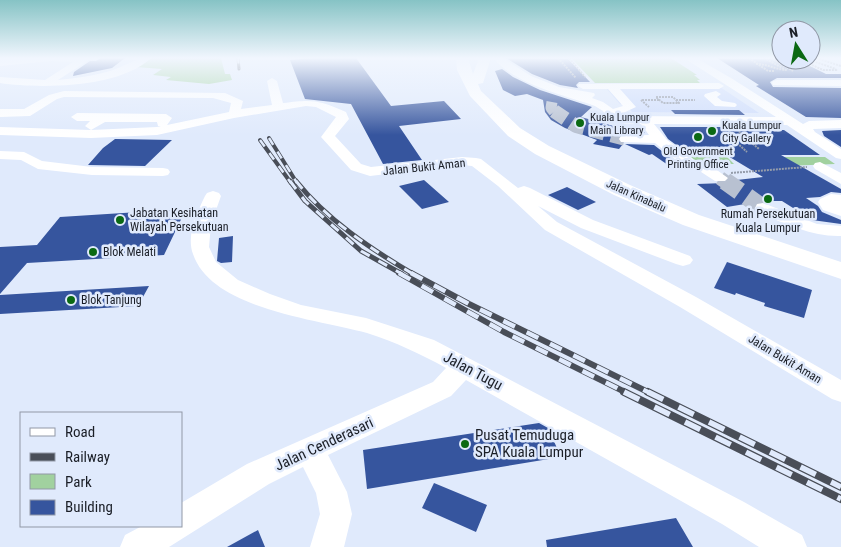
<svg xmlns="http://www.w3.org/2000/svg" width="841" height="547" viewBox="0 0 841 547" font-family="'Roboto Condensed',sans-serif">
<rect width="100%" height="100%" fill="#e0eafc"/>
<path fill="#d0defc" d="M605 87H720L759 113 632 112 625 104H620Z"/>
<path fill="#a1d19f" d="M152 58H221L225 74H230L232 80 209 84 166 80 171 77 153 75 162 69 136 67Z
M571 58H671L697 75H694L700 80H697L700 83H595Z
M690 156H726L734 164 698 163Z
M774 157H825L835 164 786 166Z"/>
<path fill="#36559e" d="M101 58H125L112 68 73 76 74 72 90 61H96Z
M314 58H356L391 106 444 101 461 119 399 126 422 160 383 164 351 104 305 99 290 60Z
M506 58 568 59 590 82H579L576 85 578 88 560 85 532 74Z
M717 58 798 60 826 74H841V78H777L770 82 773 87 841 88V118L806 117 756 86 759 85Z
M502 69 513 77 540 90 592 107 581 117 617 127 641 128 645 133 619 135 617 140 623 144 619 149 593 144 597 140 565 128 551 120 545 112 543 100 527 94 515 96 503 90 495 71Z
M671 110H739L745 115 675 114Z
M660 127H761L765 130H784L820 155H781L841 189V193L831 192 820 197 806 198 818 206 822 212 841 220V224L812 220 782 201H763L727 207 697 184 725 183 728 181 763 177 723 153H687L668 139Z
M841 130V147L824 136 822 131Z
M115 139H116L172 140 145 166 88 165 103 148Z
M625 144 654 145 676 162 668 165 652 154 649 155Z
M424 180 449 202 422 209 399 186Z
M567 187 596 202 578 210 548 195Z
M186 209 164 255 27 263 0 294V247L37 245 60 217Z
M233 236 232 262 221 263 217 261 219 238Z
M727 262 812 290 804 318 764 306 765 303 736 293 735 295 714 288Z
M149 286 138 306 0 314V295Z
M539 423 548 428 561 457 367 489 363 450Z
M434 483 487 505 476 532 422 508Z
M676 518 693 547H547L546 540Z
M258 530 265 547H227Z"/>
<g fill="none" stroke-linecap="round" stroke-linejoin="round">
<path stroke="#b8c1d1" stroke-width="11" stroke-dasharray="11 5" stroke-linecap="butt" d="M552 102 551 108 555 113"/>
<path stroke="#b8c1d1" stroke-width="14" stroke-dasharray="14 7" stroke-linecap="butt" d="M554 111 576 126 626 139
M720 178 727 183"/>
<path stroke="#b8c1d1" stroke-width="18" stroke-dasharray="18 9" stroke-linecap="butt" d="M725 181 763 208"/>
<path stroke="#959dab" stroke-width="2" stroke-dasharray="2 1" stroke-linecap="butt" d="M558 58 576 78
M569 58 585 77
M749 58 768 71H775
M771 58 793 71
M816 58 841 66
M801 60 823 70H838
M810 60 836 69
M756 64C767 64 774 69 786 70L764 58
M656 97H673L679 103H663Z
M641 100 649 107
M642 100H659
M676 100H695
M739 132 759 149
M726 133 747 152
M731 173 807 167"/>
<path fill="#fff" fill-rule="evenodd" d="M25 58H87L89 60 58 80C76 78 95 76 113 70 127 65 135 58 151 58 120 88 40 89 0 83V77L45 80 73 62 51 61 0 66V60Z
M493 58H503L531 76 559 87 594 93 595 95 592 98 603 102 613 109 623 106 608 89H583L578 86 579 84 719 83 724 86 719 89H620L636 107 623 113 628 116 776 117 684 58H696L731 78 803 124 809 121 841 120V128L813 129 815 132 841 149V159L836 158 787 125 654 124 667 140 694 160 707 163 728 178 725 181H715L698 170 685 167 655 143 621 142 619 139 621 136 649 135 641 124H625L608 120 603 111 595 106C564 95 516 85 493 58Z
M272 78 277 81 283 103C313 99 319 100 346 112L349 119 335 136 361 164 371 167 462 157 476 158 481 159 518 188 524 186 530 188 593 220 690 256 693 260 690 264 683 266 676 264 581 228 538 206 557 222 696 297 841 380V402L832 399 680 307 545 230 498 186 472 166 462 165 370 176 351 170 321 137 336 117 316 107 306 106 234 118 157 135 91 138 0 135V127L91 130 157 127 161 126H158L157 122H105L91 130 85 126 90 121H77L71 117 77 113 166 114 172 118 167 125 229 112 231 103 213 98 64 97 57 99 30 116 0 117V109H24L49 95 64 91 225 93 243 101 241 109 272 105 267 81Z
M777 80H841V86L773 85 772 83 773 81Z
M716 91 721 94 717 97 722 101 735 103 737 105 735 107 715 106 704 96 705 94Z
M0 151 24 152 42 161 92 167 163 168 168 169 170 172 168 175 163 176 92 175 38 169 21 160 0 159Z
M820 162 841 173V184L815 169 813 166 815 163Z
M213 191 219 193 221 196 211 224 209 247 216 262 238 280 270 294 301 305 366 318 434 340 744 502 802 535 807 547H759L722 524 466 380 451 396 328 455 347 492 352 514 344 547H310L320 514 316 493 303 467 269 484 169 547H120L125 535 142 526H181V503L247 464 433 382 446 368C421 354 395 342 367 333 318 319 212 310 193 254 186 235 197 213 205 196L207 193Z
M831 194 841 195V216L823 210 818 202 820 199Z
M763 203 817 224 841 226V236C811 237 784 223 757 212L755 208 757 204Z"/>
<path fill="#fff" fill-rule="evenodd" d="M456 58H468L473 74 478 61 477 58H489L490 61 483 83 478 84 481 91 520 128 549 146 630 185 699 215 841 262V279L683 225 614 195 535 154 508 136 470 96 457 70Z"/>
<defs>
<path id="rail-far4" d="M238 58 239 69"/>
<path id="rail-far3" d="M269 138 297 183
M260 140 291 183"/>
<path id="rail-far2" d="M290 181 305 201 361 251 402 274
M296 181C327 220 371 249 413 274"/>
<path id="rail-far1" d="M399 273 504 332 627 393
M411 273 469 304 650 393"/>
<path id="rail" d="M624 392 841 499
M648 392 841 487"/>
</defs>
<use href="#rail-far4" stroke="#494e58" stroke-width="3"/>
<use href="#rail-far3" stroke="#494e58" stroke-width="4"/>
<use href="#rail-far2" stroke="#494e58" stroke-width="5"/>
<use href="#rail-far1" stroke="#494e58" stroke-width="6"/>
<use href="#rail" stroke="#494e58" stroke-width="8"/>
<use href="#rail-far4" stroke="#e0eafc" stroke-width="2" stroke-dasharray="5.5" stroke-linecap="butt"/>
<use href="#rail-far3" stroke="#e0eafc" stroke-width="2.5" stroke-dasharray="8" stroke-linecap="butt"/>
<use href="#rail-far2" stroke="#e0eafc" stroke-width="3" stroke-dasharray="10" stroke-linecap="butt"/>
<use href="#rail-far1" stroke="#e0eafc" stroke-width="4.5" stroke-dasharray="13" stroke-linecap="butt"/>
<use href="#rail" stroke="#e0eafc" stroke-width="5.5" stroke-dasharray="17" stroke-linecap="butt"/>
</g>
<linearGradient id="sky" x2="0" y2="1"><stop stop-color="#86c3c5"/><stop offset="0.43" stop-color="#f1f6fe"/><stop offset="1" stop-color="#f1f6fe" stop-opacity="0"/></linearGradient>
<rect width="841" height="135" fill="url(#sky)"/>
<g fill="#0b6913" stroke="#e0eafc" stroke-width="2">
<circle cx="580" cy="123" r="5"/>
<circle cx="712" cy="131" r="5"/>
<circle cx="698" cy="137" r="5"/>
<circle cx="768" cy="199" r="5"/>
<circle cx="120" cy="220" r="5"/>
<circle cx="93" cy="252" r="5"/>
<circle cx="71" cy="300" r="5"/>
<circle cx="465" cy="444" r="5"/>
</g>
<g text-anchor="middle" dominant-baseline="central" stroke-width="5" stroke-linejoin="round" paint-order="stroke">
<g font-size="11" fill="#1a1e26" stroke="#e0eafc" text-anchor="start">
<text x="590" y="117">Kuala Lumpur<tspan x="590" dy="13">Main Library</tspan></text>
<text x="722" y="125">Kuala Lumpur<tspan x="722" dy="13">City Gallery</tspan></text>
<text x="698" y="151" text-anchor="middle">Old Government<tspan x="698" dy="13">Printing Office</tspan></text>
</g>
<g font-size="11" fill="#1a1e26" stroke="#e0eafc">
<text transform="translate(636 196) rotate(24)">Jalan Kinabalu</text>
</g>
<g font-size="12" fill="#1a1e26" stroke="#e0eafc">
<text transform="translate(424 167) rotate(-6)">Jalan Bukit Aman</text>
<text transform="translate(785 359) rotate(31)">Jalan Bukit Aman</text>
</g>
<g font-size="12" fill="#1a1e26" stroke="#e0eafc" text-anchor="start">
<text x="130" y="213">Jabatan Kesihatan<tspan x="130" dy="14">Wilayah Persekutuan</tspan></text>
<text x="768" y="214" text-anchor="middle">Rumah Persekutuan<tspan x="768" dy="14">Kuala Lumpur</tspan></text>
<text x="103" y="252">Blok Melati</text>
<text x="81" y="300">Blok Tanjung</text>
</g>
<g font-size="15" fill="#1a1e26" stroke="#e0eafc">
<text transform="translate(473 371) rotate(28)">Jalan Tugu</text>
<text transform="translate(324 444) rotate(-25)">Jalan Cenderasari</text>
</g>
<g font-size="15" fill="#1a1e26" stroke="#e0eafc" text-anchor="start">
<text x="475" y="435">Pusat Temuduga<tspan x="475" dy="17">SPA Kuala Lumpur</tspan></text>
</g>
</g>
<rect x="20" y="412" width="162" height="115" fill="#e0eafc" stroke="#9198a6"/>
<rect x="30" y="428" width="25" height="8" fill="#ffffff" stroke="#9198a6"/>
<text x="65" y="437" font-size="15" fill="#1a1e26">Road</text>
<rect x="30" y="453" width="25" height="8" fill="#494e58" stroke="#9198a6"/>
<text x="65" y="462" font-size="15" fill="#1a1e26">Railway</text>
<rect x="30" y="474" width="25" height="15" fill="#a1d19f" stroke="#9198a6"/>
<text x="65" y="487" font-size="15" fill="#1a1e26">Park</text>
<rect x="30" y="500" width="25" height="15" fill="#36559e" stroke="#9198a6"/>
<text x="65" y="512" font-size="15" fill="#1a1e26">Building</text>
<g transform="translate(796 45) rotate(349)"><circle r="24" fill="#e0eafc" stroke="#9198a6"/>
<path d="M0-4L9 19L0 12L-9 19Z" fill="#0b6913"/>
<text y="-8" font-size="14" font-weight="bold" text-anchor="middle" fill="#1a1e26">N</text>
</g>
</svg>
